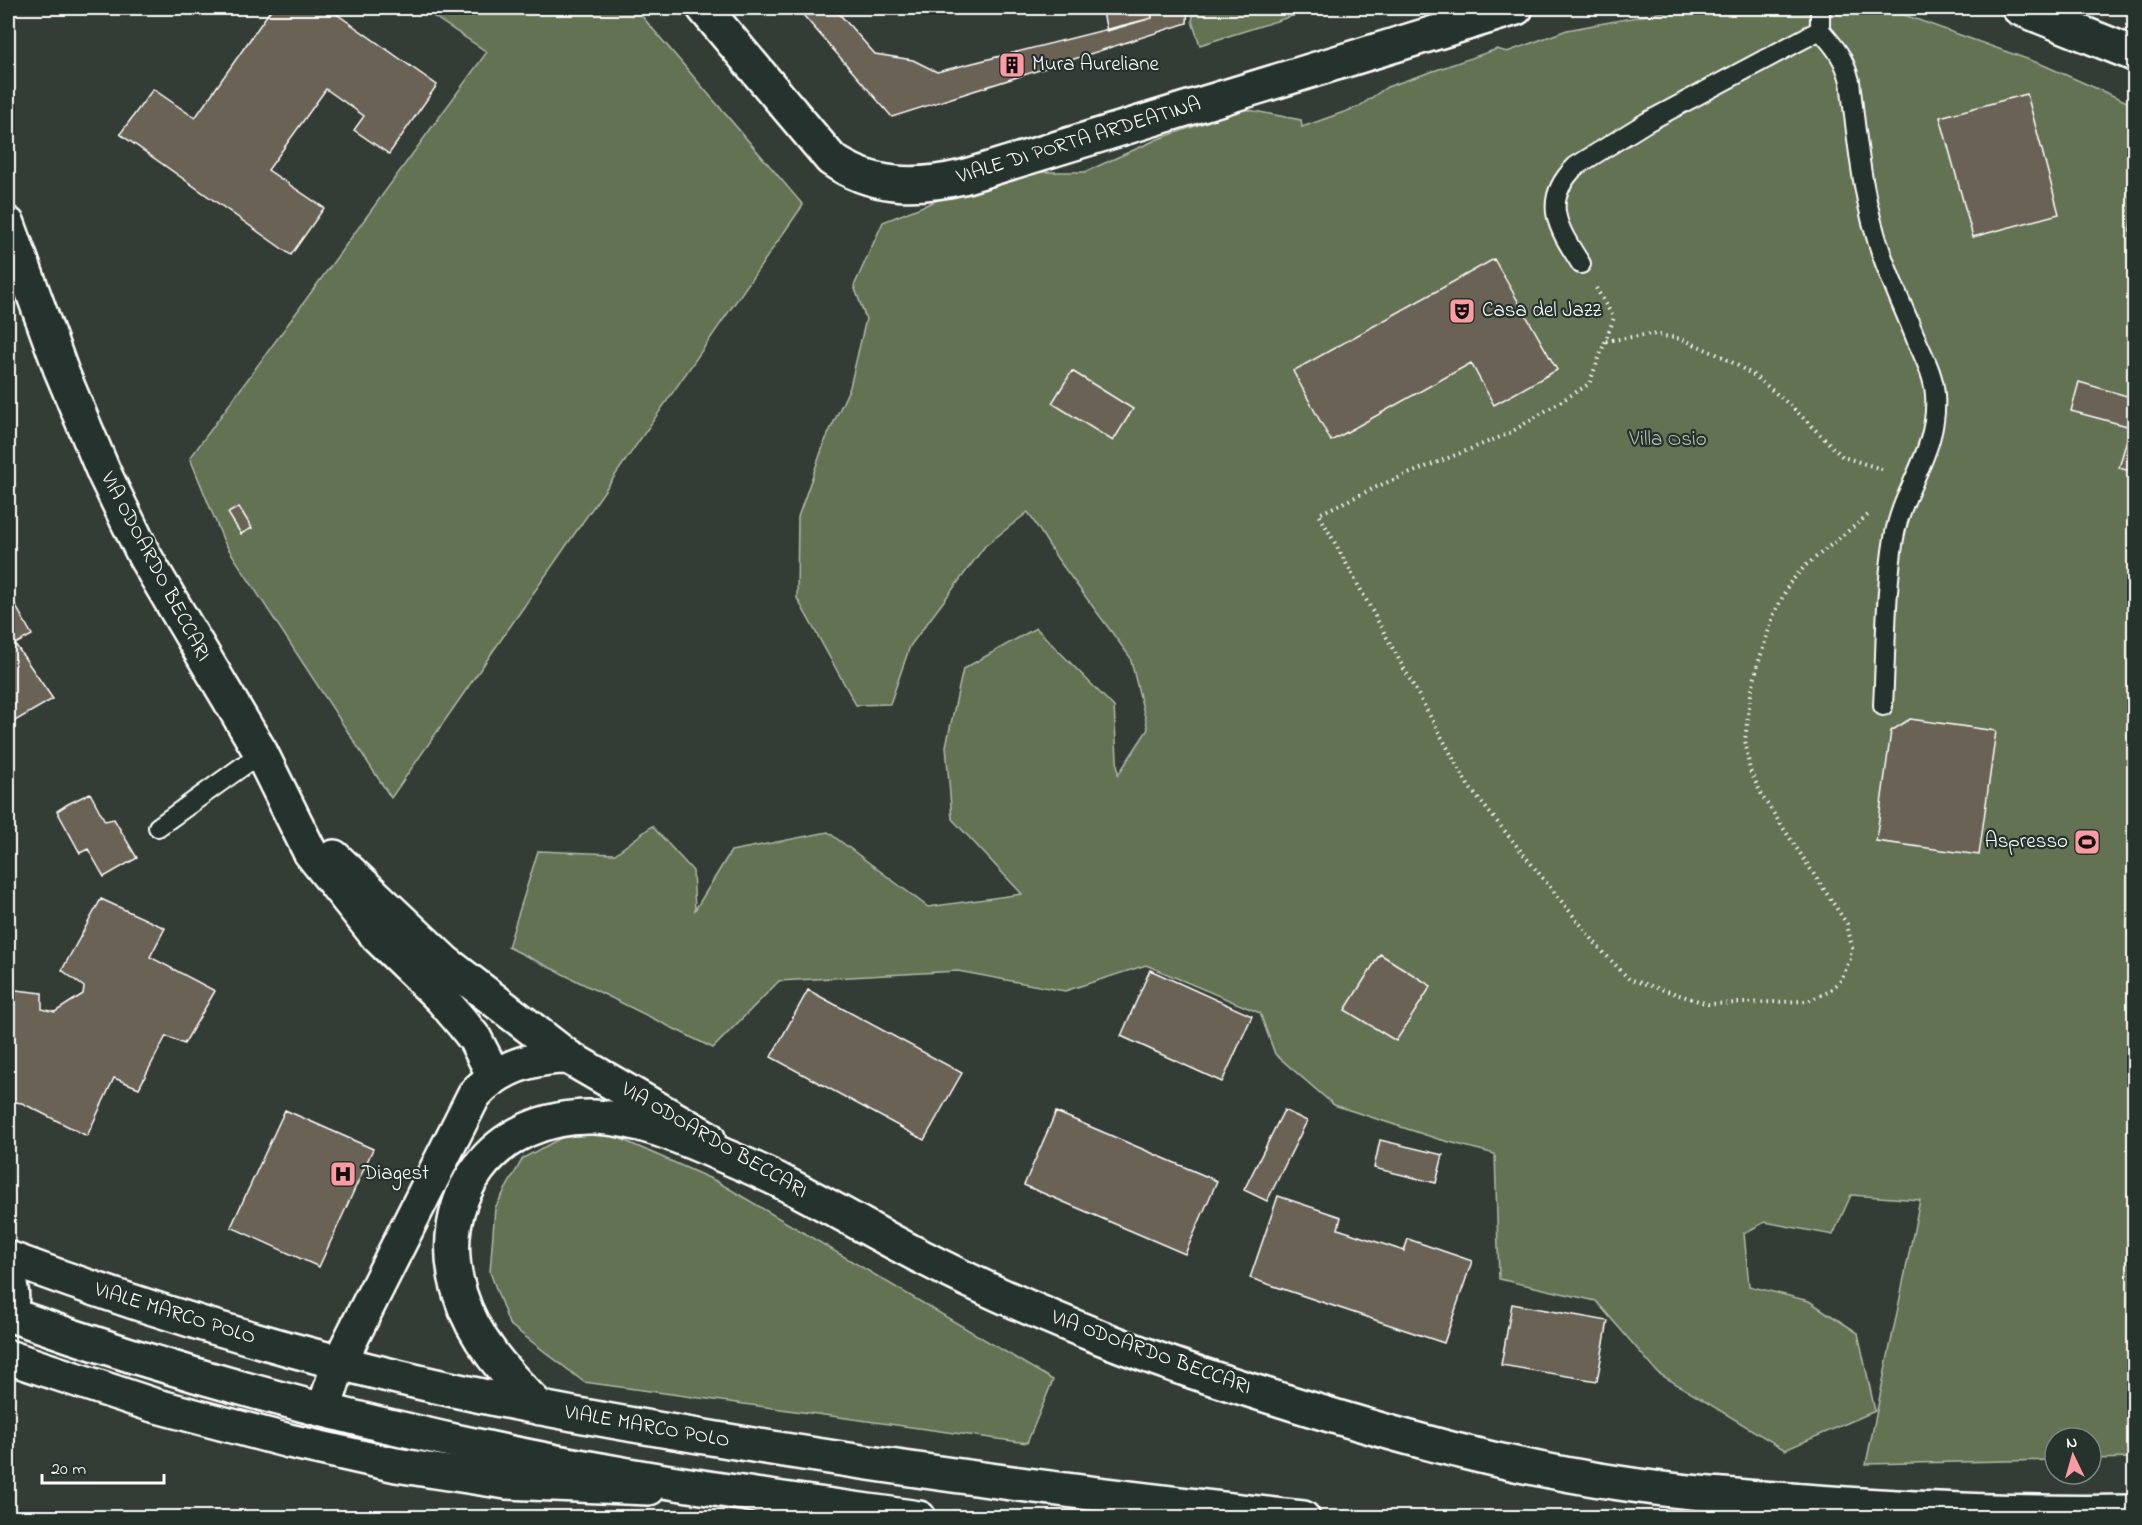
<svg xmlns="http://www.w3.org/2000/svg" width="2142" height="1525" viewBox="0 0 2142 1525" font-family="'Indie Flower',sans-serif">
<rect width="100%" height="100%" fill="#343d35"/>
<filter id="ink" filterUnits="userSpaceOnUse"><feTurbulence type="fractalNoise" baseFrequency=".0167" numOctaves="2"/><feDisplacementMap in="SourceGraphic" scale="12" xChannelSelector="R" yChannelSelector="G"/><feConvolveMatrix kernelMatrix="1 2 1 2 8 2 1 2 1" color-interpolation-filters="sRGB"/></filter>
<g filter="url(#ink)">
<path fill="#647253" stroke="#b2b8a9" stroke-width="1.5" d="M421 8H635L803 205 391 798 224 542 190 458 487 52Z
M1195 8H1318L1200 45 1192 21Z
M1685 8H1798L1802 12 1837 14 1846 8H1885L2041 64 2134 105V1458L2091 1459V1438H2055V1460L1866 1464 1920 1200 1851 1195 1833 1235 1765 1222 1744 1233 1749 1286 1809 1301 1858 1333 1875 1411 1785 1450 1658 1373 1596 1301 1499 1279 1495 1154 1438 1139 1334 1105 1275 1054 1260 1013 1146 965 1065 991 958 971 779 981 713 1048 508 947 538 851 615 854 652 826 693 871 695 910 731 851 828 832 928 907 1022 894 952 819 946 746 963 669 1036 628 1114 707 1118 775 1148 729 1130 657 1057 558 1028 512 985 546 910 646 890 704 856 705 797 598 798 517 825 441 850 387 866 319 854 286 883 222 1008 172H1085L1158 139 1244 109 1301 120 1302 127 1358 107 1387 87 1497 49 1507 52 1567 30Z
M605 1132 716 1181 1053 1380 1027 1443 584 1382 509 1324 490 1272 495 1208 523 1158 565 1136Z"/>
<path fill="#6b6454" stroke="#fff" stroke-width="1.5" d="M272 8H328L437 85 389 154 354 130 364 116 326 89 268 170 324 208 291 255 120 134 153 89 195 118Z
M797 8H834L875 54 913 60 937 72 1152 18V8H1188L1187 23 892 117Z
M1102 8H1151L1152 18 1107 31Z
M2027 94 2059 214 1973 237 1940 117Z
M2134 199V232L2130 231Z
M1494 259 1557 370 1494 405 1471 363 1331 441 1293 371Z
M1072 371 1133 409 1113 441 1052 403Z
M2079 382 2134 398V414L2131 427 2071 411Z
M2134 414V472L2119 468Z
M239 507 252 528 241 534 228 513Z
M8 592 32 635 15 644 53 699 8 725Z
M1910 719 1996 731 1979 855 1876 841 1891 731Z
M90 793 105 821 114 819 137 858 104 877 88 849 80 853 57 811 68 804Z
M101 899 165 928 150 957 215 991 184 1044 166 1036 139 1088 114 1078 87 1136 22 1103 8 1101V989L42 993V1009L55 1012 83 994 84 987 62 970Z
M1380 954 1431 986 1396 1041 1345 1010Z
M1150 970 1252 1016 1222 1082 1121 1036Z
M808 990 962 1073 924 1140 771 1057Z
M285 1110 373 1149 319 1267 231 1227Z
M1284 1110 1307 1121 1267 1201 1244 1190Z
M1056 1112 1217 1181 1185 1254 1024 1185Z
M1380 1140 1443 1155 1436 1183 1374 1168Z
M1278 1196 1341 1217 1338 1229 1404 1251 1408 1239 1472 1261 1444 1343 1250 1278Z
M1512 1304 1608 1321 1597 1381 1501 1365Z"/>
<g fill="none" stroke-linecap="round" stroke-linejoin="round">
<defs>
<path id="lane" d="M1820 30C1836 48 1844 58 1850 81 1857 139 1862 199 1882 255 1892 284 1905 311 1916 339 1924 357 1934 376 1935 395 1939 451 1903 486 1894 538 1885 593 1886 650 1883 706
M1581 264C1558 228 1540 201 1576 166L1647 122 1820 30V8
M158 827 261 753"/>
<path id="street" d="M704 8 831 159C872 188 916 188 963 177L1516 8
M2019 8 2134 54
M8 224 61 370 104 473 145 557 261 753 310 852 377 936 441 998 464 1025 475 1039 494 1076
M334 857 445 962 568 1057 708 1138
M8 1278C13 1292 13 1302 8 1316
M8 1357 153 1405 289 1441 396 1465 506 1482 649 1488
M324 1409 339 1363 474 1095C499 1067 532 1057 568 1057"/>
<path id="primary" d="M8 1258C116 1298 226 1333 337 1362 466 1396 597 1420 729 1441 919 1473 1111 1497 1303 1518
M8 1314C204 1384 411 1437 617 1473 717 1491 818 1504 919 1518
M540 1408C507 1375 474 1340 460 1294 430 1199 494 1114 594 1117 637 1118 681 1137 720 1154 741 1163 763 1172 784 1183 830 1206 873 1232 918 1255 981 1288 1046 1316 1112 1342 1172 1366 1233 1385 1294 1404 1401 1437 1508 1467 1619 1483 1676 1492 1733 1496 1790 1500 1905 1509 2019 1514 2134 1512"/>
</defs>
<use href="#lane" stroke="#fff" stroke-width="22"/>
<use href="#street" stroke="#fff" stroke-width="38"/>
<use href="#primary" stroke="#fff" stroke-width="38"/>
<path stroke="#fff" stroke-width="4" stroke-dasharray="1.5 4.5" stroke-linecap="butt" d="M1596 288 1614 318 1589 384 1508 434 1383 484 1319 514 1469 787 1601 950 1629 979 1708 1004 1808 1001 1828 992 1841 980 1850 959 1852 947 1847 924 1764 799 1750 771 1745 740 1750 699 1757 667 1774 614 1789 584 1805 566 1868 515
M1606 341 1651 334 1682 339 1723 357 1755 376 1790 405 1843 457 1885 470"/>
<use href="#lane" stroke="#26332d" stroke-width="18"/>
<use href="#street" stroke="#26332d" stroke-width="33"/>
<use href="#primary" stroke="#26332d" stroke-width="33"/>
</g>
</g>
<defs>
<symbol id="building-square" viewBox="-11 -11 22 22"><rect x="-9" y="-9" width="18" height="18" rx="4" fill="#ff9aa2" stroke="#26332d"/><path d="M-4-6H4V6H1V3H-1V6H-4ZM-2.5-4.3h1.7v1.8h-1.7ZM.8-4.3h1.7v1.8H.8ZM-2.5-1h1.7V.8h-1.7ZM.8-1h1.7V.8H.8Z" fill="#111"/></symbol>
<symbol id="theatre-square" viewBox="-11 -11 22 22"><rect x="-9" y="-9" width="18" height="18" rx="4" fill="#ff9aa2" stroke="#26332d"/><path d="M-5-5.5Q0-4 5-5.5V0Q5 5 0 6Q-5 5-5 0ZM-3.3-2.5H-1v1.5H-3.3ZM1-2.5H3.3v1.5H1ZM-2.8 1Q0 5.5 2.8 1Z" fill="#111"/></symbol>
<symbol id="stadium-square" viewBox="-11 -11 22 22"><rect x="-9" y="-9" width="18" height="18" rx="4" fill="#ff9aa2" stroke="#26332d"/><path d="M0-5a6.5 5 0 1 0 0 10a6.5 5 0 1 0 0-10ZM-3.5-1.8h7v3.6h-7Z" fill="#111"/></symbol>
<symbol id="hospital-square" viewBox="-11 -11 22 22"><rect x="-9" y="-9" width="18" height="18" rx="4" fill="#ff9aa2" stroke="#26332d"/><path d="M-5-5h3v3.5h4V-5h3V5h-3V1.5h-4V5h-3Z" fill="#111"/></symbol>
</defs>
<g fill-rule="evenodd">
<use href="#building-square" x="997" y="50" width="30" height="30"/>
<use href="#theatre-square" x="1447" y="296" width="30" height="30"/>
<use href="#stadium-square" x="2072" y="827" width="30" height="30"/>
<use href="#hospital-square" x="328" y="1159" width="30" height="30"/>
</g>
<g text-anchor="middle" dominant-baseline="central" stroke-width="4.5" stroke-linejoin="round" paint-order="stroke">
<g font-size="21" fill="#fff" stroke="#26332d" text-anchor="start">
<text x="1032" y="65">Mura Aureliane</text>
<text x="1482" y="311">Casa del Jazz</text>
<text x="2068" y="842" text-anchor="end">Aspresso</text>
<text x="362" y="1174">Diagest</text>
</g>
<g font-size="21" fill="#fff" stroke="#26332d">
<text transform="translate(1079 141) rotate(-17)">VIALE DI PORTA ARDEATINA</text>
<text transform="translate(155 567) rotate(62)">VIA ODOARDO BECCARI</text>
<text transform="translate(714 1141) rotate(30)">VIA ODOARDO BECCARI</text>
<text transform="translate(175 1314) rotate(17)">VIALE MARCO POLO</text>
<text transform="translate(1151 1353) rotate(20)">VIA ODOARDO BECCARI</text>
<text transform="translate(647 1427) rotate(10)">VIALE MARCO POLO</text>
</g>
<g font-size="21" fill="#b9c0b2" stroke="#26332d">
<text x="1668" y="440">Villa Osio</text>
</g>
</g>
<rect width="2142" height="1525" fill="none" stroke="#26332d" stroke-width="30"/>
<rect x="15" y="15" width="2112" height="1495" fill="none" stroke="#fff" stroke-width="2" filter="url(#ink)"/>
<g transform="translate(2073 1456) rotate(355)"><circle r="28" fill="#26332d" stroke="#7d8581" stroke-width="1.5"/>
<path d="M0-4.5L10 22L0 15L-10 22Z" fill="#ff9aa2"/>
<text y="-9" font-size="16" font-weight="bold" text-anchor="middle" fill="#ffffff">N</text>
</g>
<path d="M42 1474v9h122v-9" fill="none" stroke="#ffffff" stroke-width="3"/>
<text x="51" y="1474" font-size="18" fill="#ffffff" stroke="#26332d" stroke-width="4.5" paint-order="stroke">20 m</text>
</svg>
